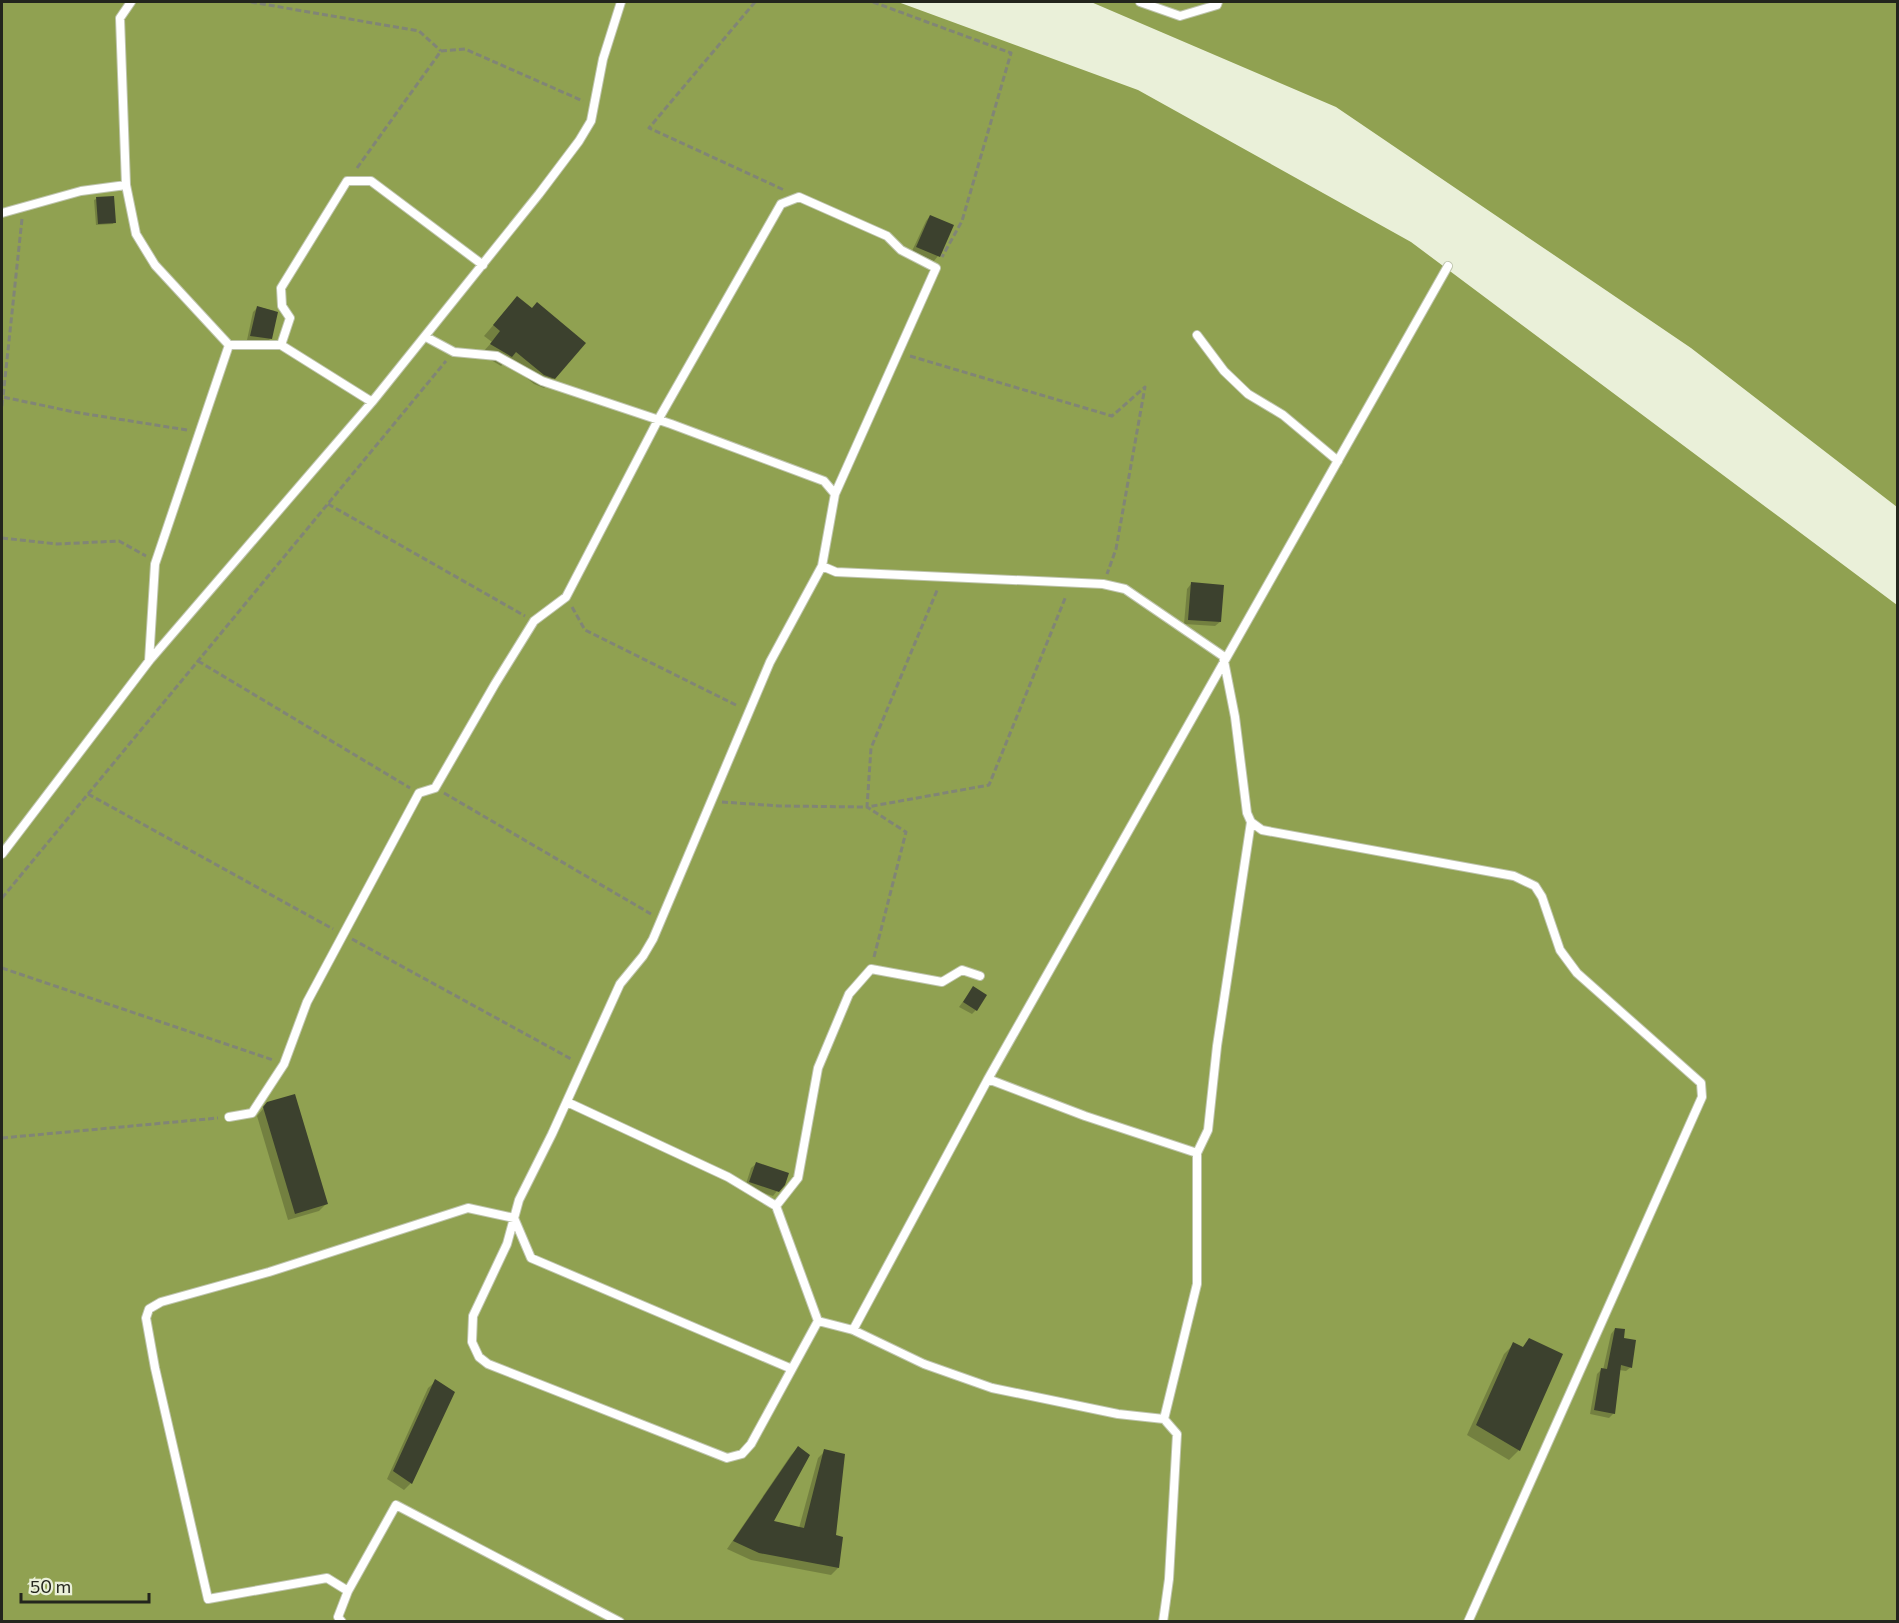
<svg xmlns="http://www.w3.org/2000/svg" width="1899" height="1623" viewBox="0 0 1899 1623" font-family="Commissioner,sans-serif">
<rect width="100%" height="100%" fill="#eaf0d9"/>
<path fill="#90a151" d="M2 2H898L1138 90 1411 242 1897 605V1621L2 1622Z
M1091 2H1897V507L1691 348 1336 107Z"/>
<path fill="#0003" d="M96 199 114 222 113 224 96 225 94 200Z
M930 216 952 226 938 256 934 261 912 251 926 221Z
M258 307 275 311 271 338 266 343 247 340 253 312Z
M508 308 554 378 544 388 534 384 506 361 501 366 481 354 492 342 484 336Z
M1191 584 1220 622 1215 626 1184 624 1187 589Z
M973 988 976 1010 972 1014 959 1007Z
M268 1103 326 1204 319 1211 288 1220 257 1116Z
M756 1164 777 1191 773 1196 745 1187 751 1168Z
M1615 1329 1622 1340 1631 1367 1626 1371 1619 1370 1614 1413 1609 1418 1590 1414 1597 1374 1601 1370H1603L1611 1334Z
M1530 1339 1519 1450 1509 1460 1467 1435 1504 1354 1514 1344 1522 1348Z
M436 1381 411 1483 404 1490 387 1479 428 1388Z
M798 1448 772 1522 799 1528 818 1458 825 1451 838 1568 831 1575 751 1560 727 1549 791 1455Z"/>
<path fill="#3c412e" d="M114 196 116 223 98 224 96 197Z
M930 215 954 225 940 257 916 247Z
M517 296 532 308 537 302 586 343 555 379 544 375 516 352 512 357 490 344 500 331 493 325Z
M257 306 278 312 272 339 250 336Z
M1191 582 1224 585 1221 622 1188 620Z
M973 986 987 995 977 1011 963 1002Z
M295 1094 328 1204 295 1214 263 1107 267 1102Z
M756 1162 789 1173 785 1185 779 1192 749 1182Z
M1615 1328 1625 1329 1624 1338 1636 1340 1632 1368 1621 1365 1615 1414 1594 1410 1601 1368 1607 1369Z
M1529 1338 1563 1354 1520 1451 1476 1425 1513 1342 1523 1347Z
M435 1379 455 1392 412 1484 393 1471Z
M798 1446 810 1455 774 1521 804 1528 824 1449 845 1454 836 1535 843 1537 839 1568 759 1553 733 1541Z"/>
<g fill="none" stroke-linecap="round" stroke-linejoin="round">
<defs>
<path id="lane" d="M131 2 120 18 126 185 136 234 155 265 229 345 155 564 149 661
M1140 2 1180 16 1217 5 1218 2
M2 213 81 191 126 185
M1197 335 1224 371 1248 394 1283 415 1338 461
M426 337 454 352 497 356 542 381 671 424 824 481 835 494 822 566 836 572 1103 584 1125 589 1223 656 1235 717 1247 813 1251 822 1262 830 1514 876 1535 886 1542 897 1560 950 1577 973 1701 1083 1702 1097 1468 1622
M229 345H281
M372 402 281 345 290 318 282 306 281 288 347 181H371L483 265
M822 566 770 662 653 939 643 956 620 984 552 1134 519 1200 507 1244 473 1316 472 1342 479 1357 488 1364 727 1458 742 1454 751 1444 818 1321 853 1330 924 1364 992 1388 1118 1414 1164 1419 1177 1434 1169 1579 1163 1622
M1251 822 1217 1046 1208 1130 1197 1153 1085 1116 988 1079 1448 266
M2 854 149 661 372 402 539 194 579 141 591 121 603 59 621 2
M567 1102 728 1177 776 1206 818 1321
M229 1117 252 1113 284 1064 307 1002 419 793 435 788 495 684 534 621 566 597 658 420 781 204 799 197 887 236 901 250 936 268 835 494
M776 1206 798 1178 818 1068 849 994 871 969 942 982 962 970 980 976
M853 1330 988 1079
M1164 1419 1197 1284V1153
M348 1591 327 1578 208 1599 155 1368 146 1318 149 1309 161 1302 269 1272 468 1208 514 1218 531 1258 792 1369
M342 1622 338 1617 348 1591 396 1505 620 1622"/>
</defs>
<use href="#lane" stroke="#bec4ad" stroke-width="10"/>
<path stroke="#818576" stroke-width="3" stroke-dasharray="6 3" stroke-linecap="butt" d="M251 2 419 31 441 51
M755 2 649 128 784 190
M873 2 1011 53 962 221 942 257
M357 168 441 51 465 49 583 101
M22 219 3 397 74 412 187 430
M910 356 1112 416 1145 387 1116 549 1107 574
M2 406 3 397
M328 504 525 616
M2 538 57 544 119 541 146 556
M572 607 585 630 738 706
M198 661 410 788
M444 793 651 914
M88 794 333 929
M722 802 780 806 867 807 871 748 938 588
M2 898 446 361
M352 939 573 1060
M874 957 906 832 867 807 989 785 1066 596
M2 968 273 1060
M2 1138 218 1118"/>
<use href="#lane" stroke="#fff" stroke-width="8"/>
</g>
<rect width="1899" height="1623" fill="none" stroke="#23251d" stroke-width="6"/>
<path d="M21 1593v9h128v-9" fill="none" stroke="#23251d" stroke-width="3"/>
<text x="30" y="1593" font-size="18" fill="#23251d" stroke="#eaf0d9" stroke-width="4.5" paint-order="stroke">50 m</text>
</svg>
